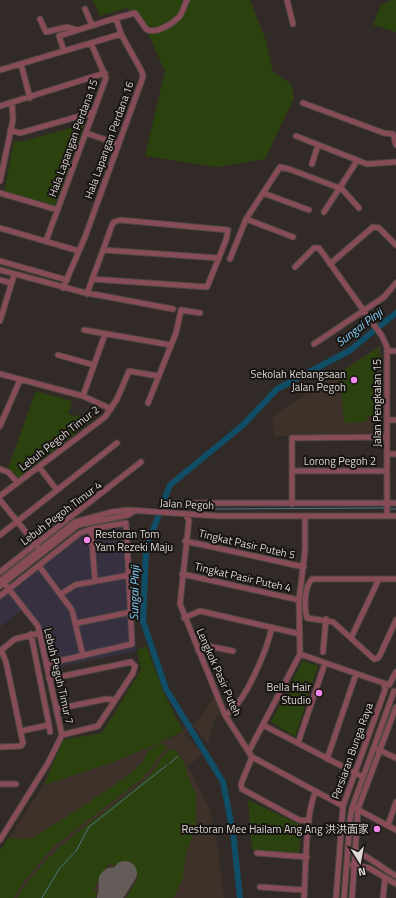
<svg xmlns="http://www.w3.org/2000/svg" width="396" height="898" viewBox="0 0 396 898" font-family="'Titillium Web','Noto Sans SC',sans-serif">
<rect width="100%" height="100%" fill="#322a26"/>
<path fill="#3e3129" d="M381 345V434L274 436 273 416Z
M214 696 220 714 214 719 208 743 194 727 184 734 203 754 188 766 209 808 218 849 224 898H0V851L44 785 113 762 171 738 200 719Z"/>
<path fill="#363041" d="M128 519 136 651 44 670 35 626 21 611 0 627V592L80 529Z"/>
<path fill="#2b420f" d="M93 0H250L266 41 273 72 291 84 294 98 265 159 217 167 145 156 165 71 139 14 127 8 100 16Z
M392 0H396V32L373 25 381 5Z
M85 124 55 207 4 193 14 141 20 142Z
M379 347 380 364 376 365V373H380V414L378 416H369L366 422 344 423 340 373Z
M36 391 72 401 68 414 94 419 19 478 8 468Z
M146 645 164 693 183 731 160 742 167 747 143 778 52 848 24 881 14 898H0V851L8 838 22 839 32 838 76 811 123 779 143 762 148 751 160 743 113 762 44 785 63 740 102 733 141 670 137 651Z
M303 661 318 666 295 737 271 722Z
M170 749C187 752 186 782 196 793V827L186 853 183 879 173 898H126L138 878 109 863 94 888 97 896 95 898H17C48 846 100 818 145 780 155 771 160 757 170 749Z
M248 800 301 825 299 853 252 850Z"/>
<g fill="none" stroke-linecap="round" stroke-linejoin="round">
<path stroke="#4d7688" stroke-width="1" d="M162 506 218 509 384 508
M390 509H396
M169 764 178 756
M42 898 59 869 76 851 89 827 167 765"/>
<path stroke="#104d67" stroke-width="6" d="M240 898 233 832 223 782 166 689 143 621 146 549 170 485 243 425 277 389 349 351 396 313"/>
<path stroke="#635c58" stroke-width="10" d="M103 898 104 878C108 871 115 871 121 875L124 886 114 898"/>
<path stroke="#635c58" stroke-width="24" d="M109 898 125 873"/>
<defs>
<path id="minor" d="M287 0 293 24
M85 9 92 25
M40 19 46 32 67 27 77 30
M64 51 59 36 116 18
M21 64 30 98
M0 70 121 34
M303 103 384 133 393 134 396 145
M0 106 105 73
M10 130 20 133 94 112
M86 133 118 144
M296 136 367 164 396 162
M312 164 318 145
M0 181 13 120 12 103
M0 193 58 210
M263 193 309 210
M324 212 357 161
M246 219 293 237
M0 228 79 251
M46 241 106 78 91 43
M103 250 219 258
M230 259 246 219 280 167 289 169 342 189 359 208
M0 261 67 280
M330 264 373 227 379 228 396 245
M295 267 314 248H319L382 336 387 347V516
M0 270 82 292 173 309
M0 280 11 283
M63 288 85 237 143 77 142 72 121 34 116 18 135 13 146 29C155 35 172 24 179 17 183 13 184 5 187 0
M87 294C95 271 104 248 112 225L114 222 120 220 228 230 226 240 207 287 92 279
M0 321 14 275
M84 330 171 345
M314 344 384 297 396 283
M387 351H396
M58 355 94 365
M0 374 83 396 111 409
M83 396 105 334
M148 403 176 333 181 310 200 313
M387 420H396
M0 426 20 380
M387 454H396
M39 467 57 490
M0 469 8 472 18 483
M293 471H387
M0 496 105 417 117 399 129 371 158 376
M0 500 37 546
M190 503H396
M292 504V438L387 437
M185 514 189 520 180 604 225 715 252 757 343 806
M91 529 95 581
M0 535 117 443
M185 541 304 567
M39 566 72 610 83 656
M0 572 141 462
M182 574 299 600
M396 579H312C304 587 304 608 307 618L333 622 374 659 378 658 380 655 396 620
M0 581 75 522 112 512 128 510 219 516H396
M0 586 78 525 128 515 134 511
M61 594 75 585 129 575
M0 596 80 533 91 529 126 523 132 644 46 664
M184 618 200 611 300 634
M77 623 131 612
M351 638 379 579
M198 650 208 646 233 651
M0 651 15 639 40 633
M323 652 326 619
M300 654 389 685
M49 679 131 662 135 666 133 673 98 726 62 735
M389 685 396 672
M56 709 106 699 114 700
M225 715C245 705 267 649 272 627
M49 725 50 732
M263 725 363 777
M21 731 49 725 31 634
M298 743 325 663
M0 747 21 746 23 743 6 662 1 650
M377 749 396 758
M249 751 300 654 299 600 305 551V516
M252 757 241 784 242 789 299 820 309 821
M327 759 356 674
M0 784H16
M355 808 396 830
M388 825 396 802
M0 840 48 763 62 735 38 626 4 583
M356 850 396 876
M257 853 307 857
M352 865 369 868 396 884
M260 887 304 890
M304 898C306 872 305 812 316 791
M336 898 343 806 385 690 384 683
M344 898 350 820 352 808 394 691
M352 898 358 809 396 707
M383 898 385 878"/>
</defs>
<use href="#minor" stroke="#4d4642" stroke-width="7"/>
<use href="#minor" stroke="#884c58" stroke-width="5"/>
</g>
<g fill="#f589ef" stroke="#171412" stroke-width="1.5">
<circle cx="354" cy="380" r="4"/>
<circle cx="87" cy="540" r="4"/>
<circle cx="319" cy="693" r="4"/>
<circle cx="377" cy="829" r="4"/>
</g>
<g text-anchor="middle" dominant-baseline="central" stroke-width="4" stroke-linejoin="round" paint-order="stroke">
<g font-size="11" fill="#dcd7d5" stroke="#171412">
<text transform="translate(73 138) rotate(-70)">Hala Lapangan Perdana 15</text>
<text transform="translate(109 140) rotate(-70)">Hala Lapangan Perdana 16</text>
<text transform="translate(377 403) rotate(-90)">Jalan Pengkalan 15</text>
<text transform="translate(59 438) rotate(-38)">Lebuh Pegoh Timur 2</text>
<text x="340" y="461">Lorong Pegoh 2</text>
<text transform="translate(187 504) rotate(3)">Jalan Pegoh</text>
<text transform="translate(61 513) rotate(-37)">Lebuh Pegoh Timur 4</text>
<text transform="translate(247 544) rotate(13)">Tingkat Pasir Puteh 5</text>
<text transform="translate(243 577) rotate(13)">Tingkat Pasir Puteh 4</text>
<text transform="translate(219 672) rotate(66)">Lengkok Pasir Puteh</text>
<text transform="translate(59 676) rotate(77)">Lebuh Peguh Timur 7</text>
<text transform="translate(352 751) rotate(-70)">Persiaran Bunga Raya</text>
</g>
<g font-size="11" fill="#dcd7d5" stroke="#171412" text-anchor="end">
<text x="346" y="374">Sekolah Kebangsaan<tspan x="346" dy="13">Jalan Pegoh</tspan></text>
<text x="95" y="534" text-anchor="start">Restoran Tom<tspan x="95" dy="13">Yam Rezeki Maju</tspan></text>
<text x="311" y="687">Bella Hair<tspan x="311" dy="13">Studio</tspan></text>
<text x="369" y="829">Restoran Mee Hailam Ang Ang 洪洪面家</text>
</g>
<g font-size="12" font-style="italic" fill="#87d1f8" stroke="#171412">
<text transform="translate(359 327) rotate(-37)">Sungai Pinji</text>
<text transform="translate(134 593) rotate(-89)">Sungai Pinji</text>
</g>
</g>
<g transform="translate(360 862) rotate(169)" stroke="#171412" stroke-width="3" paint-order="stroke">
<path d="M0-3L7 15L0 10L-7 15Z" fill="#dcd7d5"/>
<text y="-6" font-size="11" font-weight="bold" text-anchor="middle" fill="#dcd7d5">N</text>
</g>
</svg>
